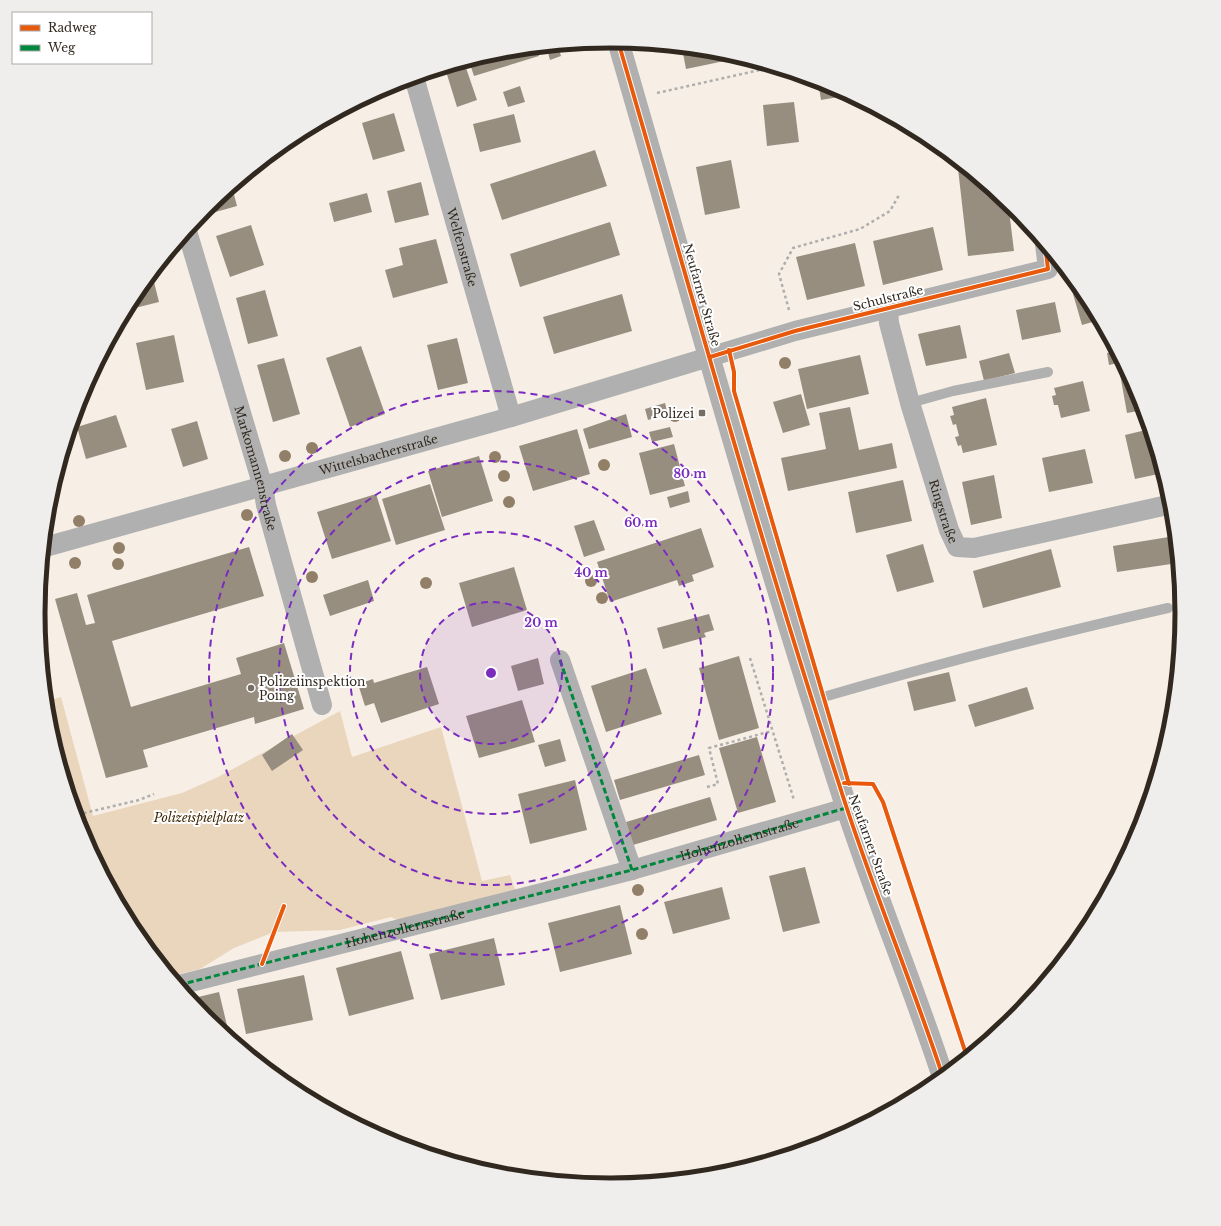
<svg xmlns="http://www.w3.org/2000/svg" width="1221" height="1226" viewBox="0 0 1221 1226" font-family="'Libre Baskerville',serif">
<rect width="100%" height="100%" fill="#f7efe6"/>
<path fill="#ead5bd" d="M61 697 93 816 182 793 218 777 340 711 352 757 441 727 482 881 510 875 516 892 401 922 391 917 340 930 274 932 234 948 200 969 172 976 134 931 81 832 49 724 47 701Z"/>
<path fill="#988e80" d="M558 46 561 56 550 60 547 49 538 52 539 56 474 76 469 61 499 51Z
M682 48 722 52 739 58 686 69Z
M464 62 477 100 457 107 445 68Z
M818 81 830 84 850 95 821 100Z
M520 86 525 102 508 107 503 92Z
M384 88 386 93 363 100V99Z
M794 102 799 142 767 146 763 105Z
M394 113 405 151 373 160 362 123Z
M514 114 521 142 480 152 473 124Z
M595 150 607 186 502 220 490 184Z
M731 160 740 208 705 215 696 167Z
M957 160 1008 202 1014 251 968 256Z
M421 182 429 215 395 223 387 191Z
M232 187 237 206 212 213 209 205Z
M367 193 372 212 334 222 329 203Z
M610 222 620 255 520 287 510 254Z
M251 225 264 265 230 277 216 236Z
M933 227 943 270 883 285 873 241Z
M436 239 448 283 393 298 385 270 403 265 399 248Z
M855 243 865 286 807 300 796 257Z
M152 274 159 302 127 310 135 295Z
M265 290 278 336 248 344 236 298Z
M1083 291 1096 321 1082 325 1073 294Z
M622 294 632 331 554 354 543 317Z
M1055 302 1061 332 1022 340 1016 310Z
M960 325 967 358 926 366 918 334Z
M174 335 184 382 146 390 136 343Z
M457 338 468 383 438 390 427 345Z
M361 346 385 414 350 427 326 358Z
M1117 351 1140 394 1144 410 1127 413 1118 363 1109 365 1107 353Z
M1009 353 1015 373 984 381 979 361Z
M860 355 869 394 807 409 798 369Z
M284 358 300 414 273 422 257 365Z
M1083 381 1090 411 1061 418 1058 405H1054L1052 396 1056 395 1054 388Z
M801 394 810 425 783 433 773 402Z
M986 398 997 445 963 453 961 445 958 446 955 437 959 436 956 424 953 425 950 416 954 415 952 407Z
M665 403 668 414 648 420 645 409Z
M850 407 859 450 892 443 897 468 788 491 781 458 826 449 819 413Z
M626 414 632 437 589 449 583 429Z
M116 415 127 447 86 459 77 427Z
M197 421 208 459 183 467 171 429Z
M670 427 673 437 652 442 649 432Z
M577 429 590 474 533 491 519 446Z
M1150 429 1163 473 1135 479 1125 435Z
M69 436 72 449 64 452Z
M674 444 685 486 650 495 639 453Z
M1085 449 1093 483 1049 492 1042 458Z
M479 456 493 501 442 517 428 471Z
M994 475 1002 518 971 525 962 482Z
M903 480 912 521 856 533 848 492Z
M430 484 445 530 396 545 382 499Z
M688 491 690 502 670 508 667 497Z
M376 494 391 541 332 559 317 512Z
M594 520 605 550 584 557 574 526Z
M701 528 714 567 692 575 694 581 679 586 677 580 610 602 597 562Z
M1175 536 1178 563 1117 572 1113 546Z
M923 544 934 582 897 592 886 555Z
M249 547 264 596 112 641 131 707 241 674 236 658 284 643 304 709 255 724 254 717 143 750 148 767 106 778 55 599 77 593 86 625 95 623 87 595Z
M1051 549 1061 587 983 608 973 571Z
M514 567 527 610 472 627 459 583Z
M368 580 374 601 330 616 323 595Z
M709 614 714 630 704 633 706 637 663 649 657 628Z
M739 656 759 728 719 740 699 668Z
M538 658 544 684 518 691 511 666Z
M427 667 439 704 381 723 374 703 365 706 358 684 373 679 374 683Z
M646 668 662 714 606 732 591 686Z
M949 672 956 701 914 711 907 682Z
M1027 687 1034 709 975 727 968 705Z
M522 700 535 742 479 758 466 716Z
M292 734 303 750 272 771 262 755Z
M757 737 776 802 738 813 719 748Z
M560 739 566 761 545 767 538 745Z
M699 755 705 775 620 800 614 780Z
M575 780 587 830 530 844 518 794Z
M710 797 717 820 633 845 626 822Z
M805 867 820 923 783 932 769 876Z
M722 887 730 919 673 934 664 902Z
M620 905 632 954 560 972 548 923Z
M494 938 505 985 441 1000 429 954Z
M401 951 414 999 349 1016 336 968Z
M304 975 313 1020 246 1034 237 989Z
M219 992 230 1038 206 1018 190 999Z"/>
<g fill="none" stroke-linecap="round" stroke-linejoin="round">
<path stroke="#afaead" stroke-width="2.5" stroke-dasharray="3 3" stroke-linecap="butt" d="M657 93 773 67
M789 310 779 274 793 248 860 229 890 211 899 195
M750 658 794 800
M62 767 80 814 139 800 154 794
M707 787 718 784 709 748 772 731"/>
<path stroke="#afb0af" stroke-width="10" d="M910 403 953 391 1048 372
M813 700C930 666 1048 635 1168 608"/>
<g stroke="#afb0af" stroke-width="20">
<path id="s1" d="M414 77 511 417"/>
<path id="s2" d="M187 231 263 487 266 505 322 705"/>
<path id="s3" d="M888 308 889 323 910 403 949 530 957 547 974 548 1172 504"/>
<path id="s4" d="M45 547 511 417 795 331 1048 269 1045 244"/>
<path d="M560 660 632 870"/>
<path d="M179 985 632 870 846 808"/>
</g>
<path stroke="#afb0af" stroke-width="22" d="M618 41C690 289 759 538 839 784 870 883 911 979 943 1077"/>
<g stroke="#00873e" stroke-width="3" stroke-dasharray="6 3" stroke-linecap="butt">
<path d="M560 660 632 870"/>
<path id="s5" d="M179 985 632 870 846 808"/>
</g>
<defs>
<path id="cycleway" d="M618 41C690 289 759 538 839 784 870 883 911 979 943 1077
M729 350 734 372V391L849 784
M710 357 795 331 1048 269 1045 244
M844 783 873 784 883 802 967 1057
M262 964 284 906"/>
</defs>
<use href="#cycleway" stroke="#fff" stroke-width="6"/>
<use href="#cycleway" stroke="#e8590c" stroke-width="4"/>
</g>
<g fill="#917f68">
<circle cx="785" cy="363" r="6"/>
<circle cx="675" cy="416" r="6"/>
<circle cx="312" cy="448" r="6"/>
<circle cx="285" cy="456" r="6"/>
<circle cx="495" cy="457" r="6"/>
<circle cx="604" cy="465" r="6"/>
<circle cx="504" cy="476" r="6"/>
<circle cx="509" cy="502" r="6"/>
<circle cx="247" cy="515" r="6"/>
<circle cx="79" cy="521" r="6"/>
<circle cx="119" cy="548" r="6"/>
<circle cx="75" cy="563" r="6"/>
<circle cx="118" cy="564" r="6"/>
<circle cx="312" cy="577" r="6"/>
<circle cx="591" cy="581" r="6"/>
<circle cx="426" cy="583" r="6"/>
<circle cx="602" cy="598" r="6"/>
<circle cx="638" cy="890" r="6"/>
<circle cx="642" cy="934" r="6"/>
</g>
<circle cx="491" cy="673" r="71" fill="#7b2cbf" fill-opacity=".12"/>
<g fill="none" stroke="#7b2cbf" stroke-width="2" stroke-dasharray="7 5">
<circle cx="491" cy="673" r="71"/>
<circle cx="491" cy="673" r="141"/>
<circle cx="491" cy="673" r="212"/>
<circle cx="491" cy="673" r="282"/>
</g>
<g fill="#766e65" stroke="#fff" stroke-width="1.5">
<rect x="698" y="409" width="8" height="8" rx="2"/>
<circle cx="251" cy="688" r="4"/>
</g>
<g text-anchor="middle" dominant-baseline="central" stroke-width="4" stroke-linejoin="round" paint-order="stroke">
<g font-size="12" fill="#31291f" stroke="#fff">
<text stroke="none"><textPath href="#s1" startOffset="177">Welfenstraße</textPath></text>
<text transform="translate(702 295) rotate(74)">Neufarner Straße</text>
<text transform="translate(888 298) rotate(-14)">Schulstraße</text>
<text stroke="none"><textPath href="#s4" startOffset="346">Wittelsbacherstraße</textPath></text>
<text stroke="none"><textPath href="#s2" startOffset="247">Markomannenstraße</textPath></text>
<text stroke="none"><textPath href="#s3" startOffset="211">Ringstraße</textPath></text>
<text stroke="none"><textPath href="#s5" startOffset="579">Hohenzollernstraße</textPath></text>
<text transform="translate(871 845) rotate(70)">Neufarner Straße</text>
<text stroke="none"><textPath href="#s5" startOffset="233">Hohenzollernstraße</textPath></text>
</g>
<g font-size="12" fill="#31291f" stroke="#fff" text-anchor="end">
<text x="694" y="413">Polizei</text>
<text x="259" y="681" text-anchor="start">Polizeiinspektion<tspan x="259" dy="14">Poing</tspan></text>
</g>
<g font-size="12" font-style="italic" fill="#3e2400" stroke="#fff">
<text x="199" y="817">Polizeispielplatz</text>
</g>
</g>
<path d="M0 0H1221V1226H0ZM45 613a565 565 0 1 1 1130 0a565 565 0 1 1-1130 0Z" fill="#efeeed" fill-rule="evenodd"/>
<path fill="none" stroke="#31291f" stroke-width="5" d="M45 613a565 565 0 1 1 1130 0a565 565 0 1 1-1130 0Z"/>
<circle cx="491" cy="673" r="6" fill="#7b2cbf" stroke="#fff" stroke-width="2"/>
<g font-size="12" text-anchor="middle" font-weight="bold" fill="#7b2cbf" stroke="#fff" stroke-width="4" stroke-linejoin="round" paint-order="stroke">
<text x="690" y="478">80 m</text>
<text x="641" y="527">60 m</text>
<text x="591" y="577">40 m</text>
<text x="541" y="627">20 m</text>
</g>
<rect x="12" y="12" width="140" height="52" fill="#ffffff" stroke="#ada9a5"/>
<rect x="20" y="25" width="20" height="6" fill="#e8590c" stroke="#ada9a5"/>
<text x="48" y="32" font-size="12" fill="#31291f">Radweg</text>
<rect x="20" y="45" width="20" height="6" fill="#00873e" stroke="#ada9a5"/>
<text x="48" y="52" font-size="12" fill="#31291f">Weg</text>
</svg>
